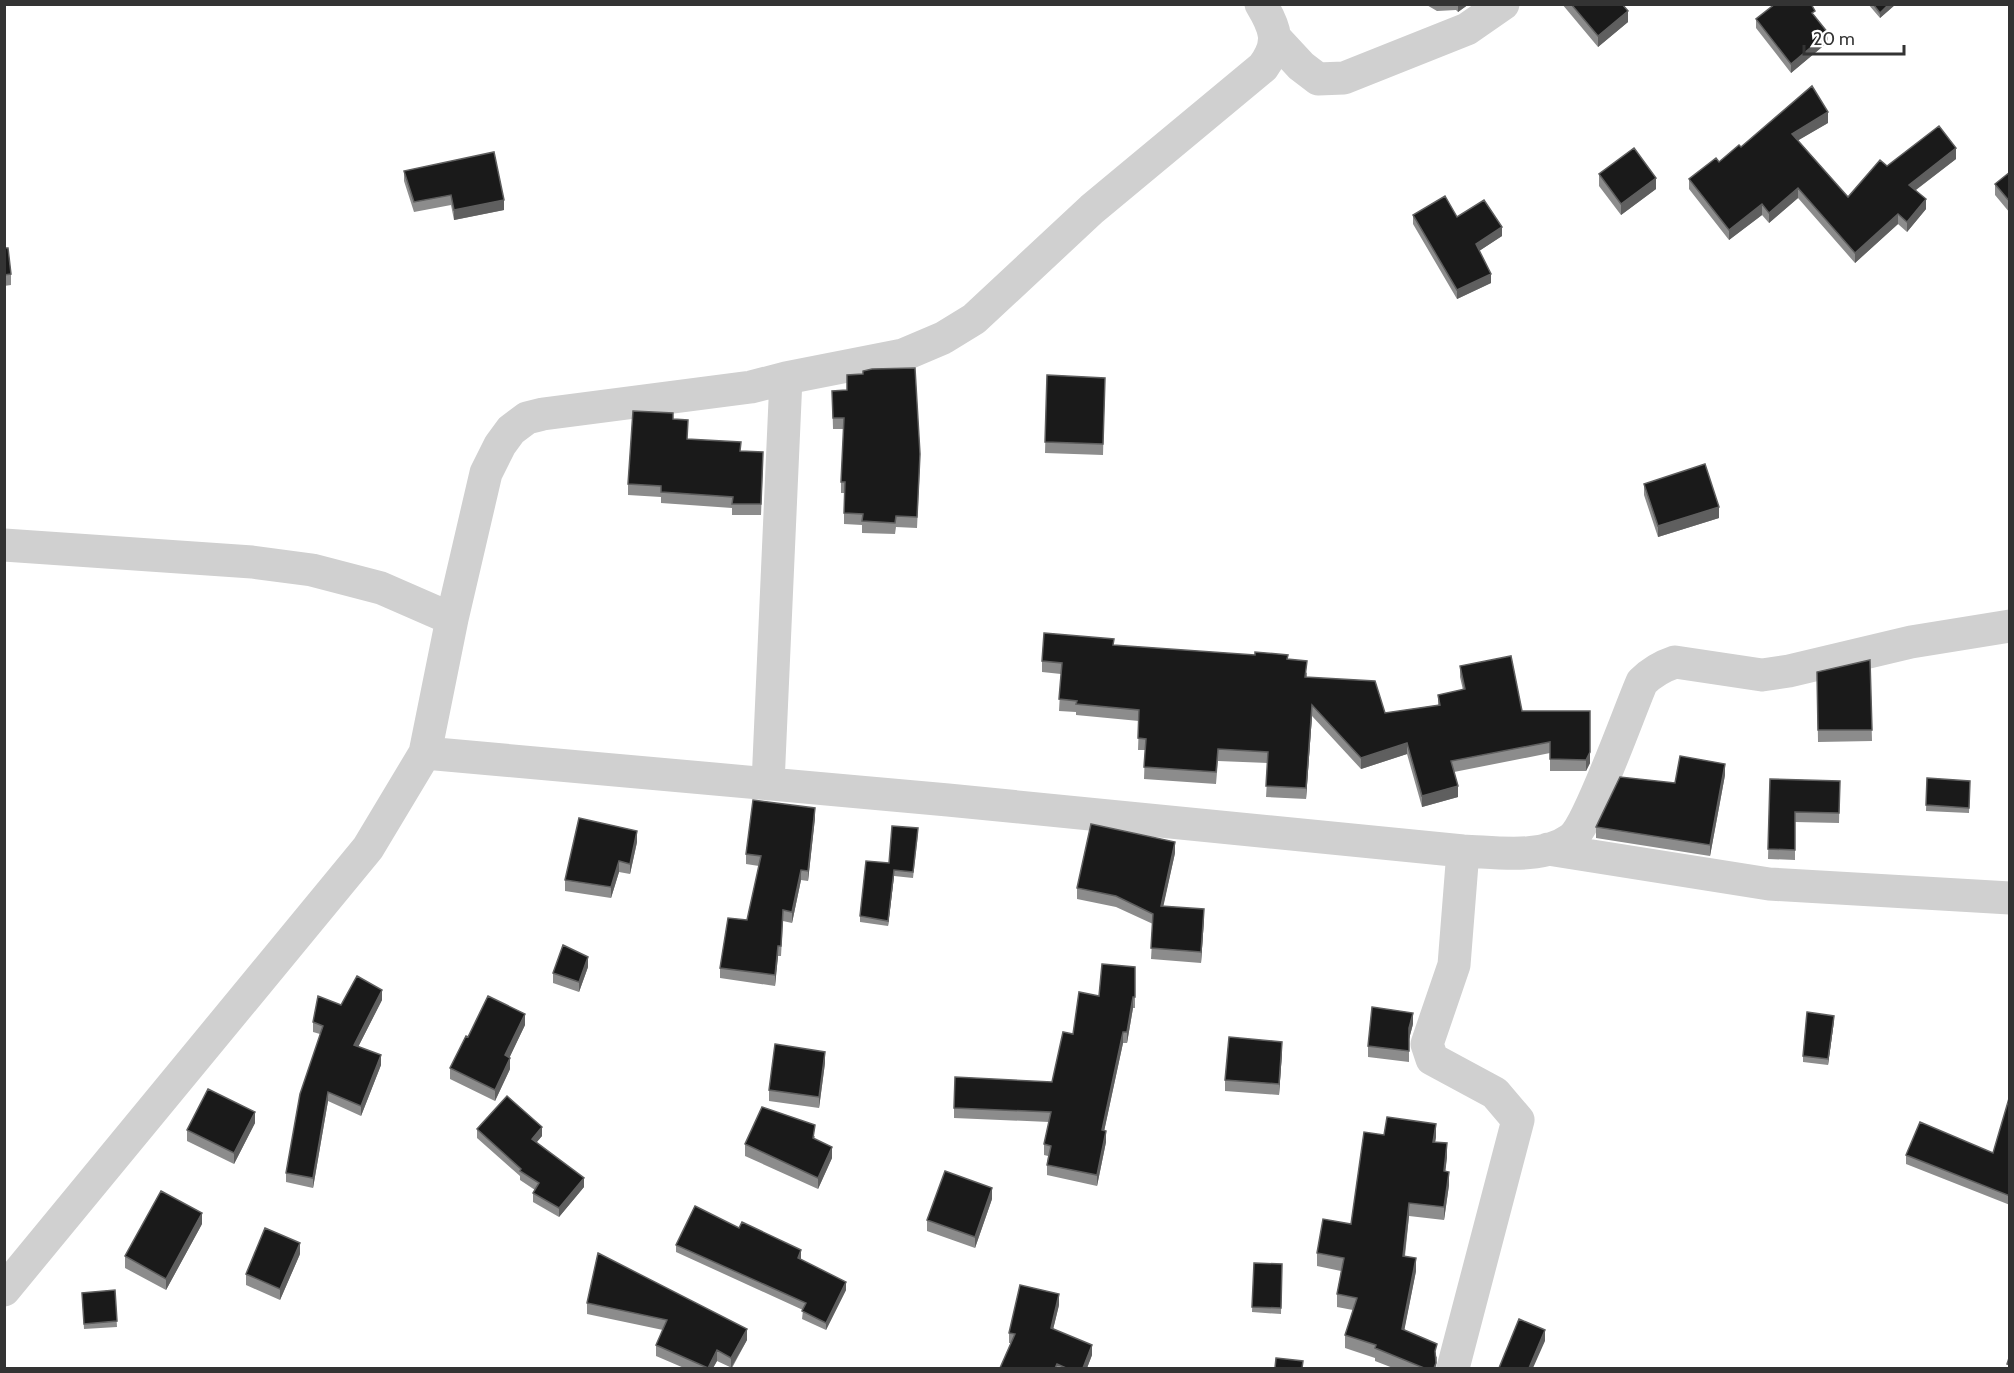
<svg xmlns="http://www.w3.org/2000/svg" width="2014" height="1373" viewBox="0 0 2014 1373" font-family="Cabin,sans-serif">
<rect width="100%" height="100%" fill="#fff"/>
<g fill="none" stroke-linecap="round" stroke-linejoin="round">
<path stroke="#d0d0d0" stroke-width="33" d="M1275 38 1301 66 1318 79 1344 78 1467 29 1503 4
M4 545 252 562 312 570 381 588 452 619
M425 753 948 800 1463 851C1496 852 1542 860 1571 839 1589 826 1630 709 1642 682 1651 673 1663 666 1675 662L1762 675 1789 671 1911 642 2010 626
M768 784 786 378
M1548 849 1769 884 2010 898
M4 1290 368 848 425 753 452 619 486 473 500 445 511 430 527 418 543 414 751 387 786 378 903 355 943 338 974 319 1092 209 1263 67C1281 43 1276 29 1261 4
M1453 1368 1518 1120 1495 1093 1432 1059 1427 1044 1454 965 1463 851"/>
</g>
<path fill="#8c8c8c" d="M1425 4H1469L1458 12 1456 10 1437 11Z
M1562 4H1622L1628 22 1598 47Z
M1868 4H1896L1880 18Z
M1815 16 1828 42 1791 73 1756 28V19Z
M1828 123 1798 140 1848 197 1887 166 1956 159 1916 190 1926 209 1907 232 1898 224 1855 263 1798 198 1769 223 1762 215 1729 240 1689 189V179L1719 162 1741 147Z
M404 171 504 210 454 220 451 205 414 212 404 181Z
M2010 172V213L1995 195V184Z
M1599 174 1656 189 1621 215 1599 186Z
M1413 215 1457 217 1502 236 1479 251 1491 283 1457 299 1413 224Z
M4 248 11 274V285L4 286Z
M1047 375 1105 378 1103 455 1045 453Z
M832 391 920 465 917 528 896 527 895 534 862 533V525L844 524V493H841V482L844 429H833Z
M673 419 688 439 741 451 763 463 761 515H732V508L661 503V497L628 495V484Z
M1644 484 1719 518 1658 537 1644 495Z
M1114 645 1288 659 1307 673V677L1385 713 1438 705V695L1463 690 1460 677V666L1522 711 1590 763 1586 771H1550V753L1454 772 1458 797 1422 807 1407 754 1361 769 1312 716 1306 799 1266 797 1268 763 1218 761 1216 784 1144 779 1145 750H1138L1139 721 1076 715V712L1059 711 1061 674 1042 672V661Z
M1870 660 1872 741 1818 742 1817 672Z
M1725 775 1710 856 1596 838V827L1675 783Z
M1927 778 1970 781 1969 813 1926 811Z
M1770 779 1840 781 1839 823 1795 822V860L1768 859Z
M815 818 808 881 801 880 792 923 783 921 781 956H778L775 986 720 978V968L747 920 759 866 746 864V854Z
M918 834 913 878 894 876 888 926 860 922V916L889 863Z
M637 842 630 874 619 872 611 898 565 891V880Z
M1175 853 1163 906 1204 919 1201 963 1151 959 1153 924 1116 907 1077 899V888Z
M588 967 579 992 553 983V973Z
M1135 967V1008H1133L1127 1043H1123L1104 1131 1106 1142 1097 1186 1047 1175V1165L1048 1156 1044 1155V1144L1049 1122 954 1118V1108L1052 1082 1073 1034 1099 996Z
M382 1000 358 1047 381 1065 361 1116 328 1101 313 1188 286 1182V1173L320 1034 313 1032V1022L341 1005Z
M1834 1021 1828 1065 1803 1062V1056Z
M1413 1024 1409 1039V1062L1368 1057V1046Z
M525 1025 509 1058 510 1069 495 1101 450 1079V1068L468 1037Z
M1282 1053 1279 1095 1225 1091V1080Z
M825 1063 819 1108 769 1101V1090Z
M2010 1095V1205L1906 1164V1155L1993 1153Z
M255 1123 234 1164 187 1141V1130Z
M477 1129 542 1136 536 1142 584 1187 559 1217 533 1202V1193L535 1190 520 1180V1176L477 1138Z
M1384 1135 1436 1137 1435 1142 1447 1157 1445 1171 1449 1185 1444 1220 1409 1216 1405 1256 1416 1271 1404 1330 1437 1357 1436 1368H1393L1375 1361V1358L1345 1348V1335L1353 1310 1337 1307V1294L1341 1271 1317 1266V1253L1351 1224Z
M815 1136 814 1139 832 1158 818 1189 745 1156V1144Z
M992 1199 975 1248 927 1231V1220Z
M202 1224 166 1290 125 1268V1256Z
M739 1228 801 1258V1259L846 1290 826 1330 802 1319 803 1310 676 1252V1245Z
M598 1253 747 1340 732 1368 717 1361 713 1368H684L656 1356V1345L663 1330 587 1314V1303Z
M300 1254 280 1300 246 1285V1274Z
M1254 1263 1282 1264 1281 1314 1252 1312Z
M115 1290 117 1327 84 1329 82 1293Z
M1059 1305 1053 1329 1092 1355 1087 1368H1000L1011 1343H1009V1333Z"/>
<path fill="#5f5f5f" d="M1458 4H1469L1458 12Z
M1889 4H1896L1880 18V13Z
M1628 11V22L1598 47V36Z
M1828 33V42L1791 73V64Z
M1828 112V123L1792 144V134Z
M1956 148V159L1909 195V185Z
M1656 178V189L1621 215V204Z
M1798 188V198L1769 223V213Z
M1926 199V209L1907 232V222Z
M504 200V210L454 220V210Z
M1762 204V215L1729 240V230Z
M1898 214V224L1855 263V253Z
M1502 227V236L1476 253V244Z
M1491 274V283L1457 299V290Z
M1719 507V518L1658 537V526Z
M1312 705V716L1306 799V788Z
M1590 722V763L1586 771V760Z
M1407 743V754L1361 769V758Z
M1725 764V775L1710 856V845Z
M1458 786V797L1422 807V796Z
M815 808V818L808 881V871Z
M637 831V842L630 874V864Z
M1175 842V853L1161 917V906Z
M619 861V872L611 898V887Z
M801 870V880L792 923V912Z
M894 870V876L888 926V921Z
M1204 909V919L1201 963V952Z
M778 946V956L775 986V975Z
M588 957V967L579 992V982Z
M382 990V1000L354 1055V1045Z
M1133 997V1008L1127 1043V1032Z
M1413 1013V1024L1409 1039V1062V1028Z
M525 1014V1025L505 1067V1055Z
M1834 1016V1021L1828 1065V1059Z
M1123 1032V1043L1102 1141V1130Z
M1282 1042V1053L1279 1095V1084Z
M825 1052V1063L819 1108V1097Z
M381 1055V1065L361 1116V1106Z
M510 1058V1069L495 1101V1090Z
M328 1092V1101L313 1188V1178Z
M255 1112V1123L234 1164V1153Z
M1436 1124V1137L1433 1155V1142Z
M542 1127V1136L532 1148V1139Z
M1106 1131V1142L1097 1186V1175Z
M1447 1143V1157L1444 1184V1171Z
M832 1147V1158L818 1189V1178Z
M1449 1172V1185L1444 1220V1207Z
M584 1178V1187L559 1217V1208Z
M992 1188V1199L975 1248V1237Z
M1409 1203V1216L1403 1269V1256Z
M202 1213V1224L166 1290V1279Z
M300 1243V1254L280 1300V1289Z
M801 1250V1258L798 1265V1258Z
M1416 1258V1271L1402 1342V1329Z
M846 1282V1290L826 1330V1323Z
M1059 1294V1305L1051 1338V1328Z
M747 1329V1340L731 1368V1358Z
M1545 1330V1341L1533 1368H1529Z
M1092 1345V1355L1087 1368H1083Z
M717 1350V1361L713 1368H708Z"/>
<path fill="#1a1a1a" stroke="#5f5f5f" stroke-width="1.5" d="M1571 4H1622L1628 11 1598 36Z
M1775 4H1811L1815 11 1812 13 1828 33 1791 64 1756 19Z
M1873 4H1889L1880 13Z
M1812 86 1828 112 1792 134 1848 197 1880 160 1887 166 1939 126 1956 148 1909 185 1926 199 1907 222 1898 214 1855 253 1798 188 1769 213 1762 204 1729 230 1689 179 1716 158 1719 162 1739 145 1741 147Z
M1634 148 1656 178 1621 204 1599 174Z
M494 152 504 200 454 210 451 195 414 202 404 171Z
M2010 172V202L1995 184Z
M1445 196 1457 217 1484 200 1502 227 1476 244 1491 274 1457 290 1413 215Z
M4 248H8L11 274 4 275Z
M915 368 920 454 917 517 896 516 895 523 862 521 863 514 844 513 845 482H841L844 418H833L832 391 847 390V375L863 374V371L872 369Z
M1047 375 1105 378 1103 444 1045 442Z
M633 411 673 413V419L688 420 687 439 741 442 740 451 763 452 761 504H732L733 497 661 492V486L628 484Z
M1705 464 1719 507 1658 526 1644 484Z
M1044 633 1114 639 1113 645 1255 655V652L1288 655 1287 659 1307 661 1305 677 1375 681 1385 713 1440 705 1438 695 1465 689 1460 666 1511 656 1522 711H1590V752L1586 760 1550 759V742L1451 761 1458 786 1422 796 1407 743 1361 758 1312 705 1306 788 1266 786 1268 752 1218 749 1216 772 1144 767 1146 739 1138 738 1139 710 1076 704 1077 701 1059 699 1062 663 1042 661Z
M1870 660 1872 730H1818L1817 672Z
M1680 756 1725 764 1710 845 1596 827 1620 777 1675 783Z
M1927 778 1970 781 1969 808 1926 805Z
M1770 779 1840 781 1839 813 1795 812V850L1768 849Z
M753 800 815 808 808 871 801 870 792 912 783 910 781 946H778L775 975 720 968 728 918 747 920 761 856 746 854Z
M579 818 637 831 630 864 619 861 611 887 565 880Z
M1091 824 1175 842 1161 906 1204 909 1201 952 1151 948 1153 914 1116 896 1077 888Z
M892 826 918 828 913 872 894 870 888 921 860 916 866 861 889 863Z
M563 945 588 957 579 982 553 973Z
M1102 964 1135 967V997H1133L1127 1032H1123L1102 1130 1106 1131 1097 1175 1047 1165 1051 1146 1044 1144 1051 1112 954 1108 955 1077 1052 1082 1063 1032 1073 1034 1079 992 1099 996Z
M357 976 382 990 354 1045 381 1055 361 1106 328 1092 313 1178 286 1173 300 1094 323 1026 313 1022 318 996 341 1005Z
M488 996 525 1014 505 1055 510 1058 495 1090 450 1068 466 1036 468 1037Z
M1372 1007 1413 1013 1409 1028V1051L1368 1046Z
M1807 1012 1834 1016 1828 1059 1803 1056Z
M1229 1037 1282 1042 1279 1084 1225 1080Z
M775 1044 825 1052 819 1097 769 1090Z
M208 1089 255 1112 234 1153 187 1130Z
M2010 1095V1196L1906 1155 1920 1122 1993 1153Z
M507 1096 542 1127 532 1139 584 1178 559 1208 533 1193 539 1183 520 1171 521 1169 477 1129Z
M762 1107 815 1125 813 1138 832 1147 818 1178 745 1144Z
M1387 1117 1436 1124 1433 1142 1447 1143 1444 1171 1449 1172 1444 1207 1409 1203 1403 1256 1416 1258 1402 1329 1437 1344 1435 1351 1436 1363 1434 1368H1424L1375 1348 1376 1345 1345 1335 1357 1298 1337 1294 1344 1258 1317 1253 1323 1219 1351 1224 1364 1132 1384 1135Z
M945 1171 992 1188 975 1237 927 1220Z
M161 1191 202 1213 166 1279 125 1256Z
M695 1206 739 1228 742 1222 801 1250 798 1258 846 1282 826 1323 802 1311 806 1303 676 1245Z
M265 1228 300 1243 280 1289 246 1274Z
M598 1253 747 1329 731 1358 717 1350 708 1368 656 1345 667 1320 587 1303Z
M1254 1263 1282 1264 1281 1308 1252 1307Z
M1020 1285 1059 1294 1051 1328 1092 1345 1083 1368H1066L1057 1364 1055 1368H1000L1015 1334 1009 1333Z
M115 1290 117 1321 84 1324 82 1293Z
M1519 1319 1545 1330 1529 1368H1499Z
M2010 1355V1365L2007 1364Z
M1276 1358 1303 1361 1302 1368H1275Z"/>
<rect width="2014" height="1373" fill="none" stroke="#333333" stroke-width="12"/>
<path d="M1804 45v9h100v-9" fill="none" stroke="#333333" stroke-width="3"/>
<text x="1813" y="45" font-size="18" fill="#333333" stroke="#ffffff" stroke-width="4.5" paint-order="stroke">20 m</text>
</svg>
